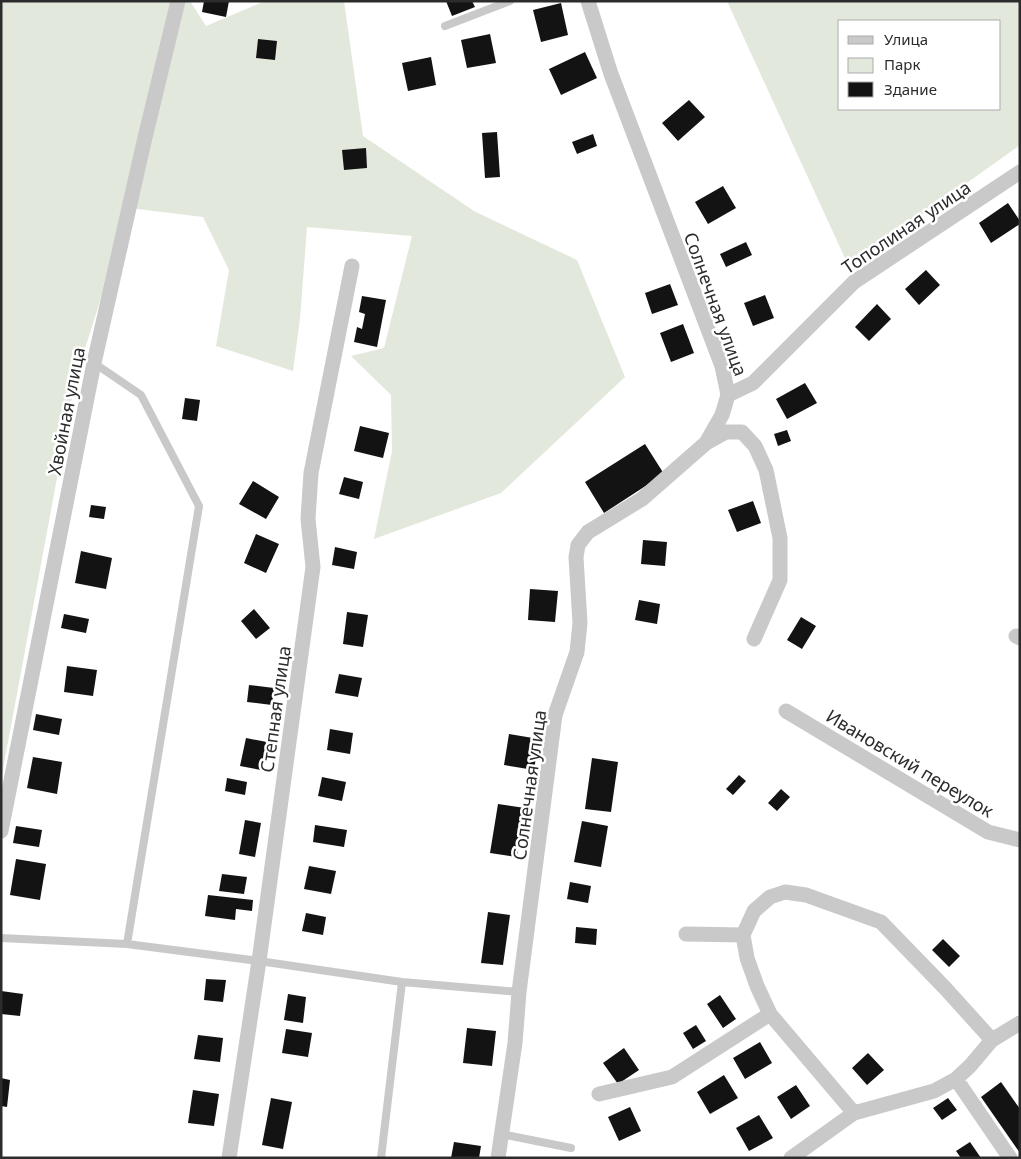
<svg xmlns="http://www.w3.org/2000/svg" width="1021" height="1159" viewBox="0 0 1021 1159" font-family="'Noto Sans',sans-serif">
<rect width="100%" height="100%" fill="#fff"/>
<path fill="#e3e8dc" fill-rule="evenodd" d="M1 1H190L206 26 265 1H344L363 136 474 211 577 260 625 377 501 493 374 539 392 451 391 395 351 356 384 348 412 236 307 227 300 319 293 371 216 346 229 270 203 217 129 208 75 381 1 780Z
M727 1H1020V145L849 267ZM840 21H1000V109H840Z"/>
<path fill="#131313" d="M204 1H229L226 17 202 12Z
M446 1H472L475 7 452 16Z
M561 3 568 35 541 42 533 10Z
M490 34 496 63 467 68 461 40Z
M258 39 277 41 275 60 256 58Z
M585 52 597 78 561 95 549 69Z
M431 57 436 85 408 91 402 63Z
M689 100 705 117 678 141 662 123Z
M497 132 500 177 485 178 482 133Z
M593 134 597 146 577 154 572 142Z
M366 148 367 168 344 170 342 150Z
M723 186 736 208 708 224 695 202Z
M1008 203 1020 221V224L991 243 979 223Z
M746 242 752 255 726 267 720 254Z
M926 270 940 285 919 305 905 289Z
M670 284 678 305 652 314 645 293Z
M765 295 774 318 753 326 744 303Z
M362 296 386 300 377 347 354 342 357 327 362 329 365 314 359 312Z
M877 304 891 319 869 341 855 327Z
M683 324 694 353 671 362 660 333Z
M805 383 817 403 787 419 776 399Z
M185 398 200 400 197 421 182 419Z
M360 426 389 433 383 458 354 451Z
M787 430 791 441 778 446 774 434Z
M645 444 664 474 604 513 585 482Z
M344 477 363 482 359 499 339 494Z
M253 481 279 497 266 519 239 504Z
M753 501 761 523 737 532 728 510Z
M91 505 106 507 104 519 89 517Z
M256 534 279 544 266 573 244 563Z
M643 540 667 542 665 566 641 564Z
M335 547 357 552 354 569 332 565Z
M81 551 112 558 106 589 75 583Z
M530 589 558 591 555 622 528 620Z
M639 600 660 604 657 624 635 620Z
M254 609 270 628 256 639 241 621Z
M347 612 368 615 363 647 343 644Z
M64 614 89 619 86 633 61 628Z
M801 617 816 626 802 649 787 640Z
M67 666 97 670 93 696 64 692Z
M339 674 362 678 358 697 335 693Z
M249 685 274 688 272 705 247 702Z
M36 714 62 719 59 735 33 730Z
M330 729 353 733 350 754 327 750Z
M509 734 539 739 534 770 504 765Z
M246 738 267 742 261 770 240 766Z
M33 757 62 762 57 794 27 788Z
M592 758 618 762 611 812 585 809Z
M739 775 746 781 733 795 726 789Z
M322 777 346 782 342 801 318 796Z
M227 778 247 782 245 795 225 791Z
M781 789 790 797 777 811 768 803Z
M498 804 525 808 517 857 490 853Z
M245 820 261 823 255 857 239 854Z
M582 821 608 826 601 867 574 862Z
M315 825 347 830 344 847 313 842Z
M16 826 42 830 39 847 13 843Z
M16 859 46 864 40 900 10 895Z
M309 866 336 871 331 894 304 889Z
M222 874 247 877 244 894 219 891Z
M570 882 591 886 588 903 567 899Z
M208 895 253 900 252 911 236 909 235 920 205 916Z
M488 912 510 915 503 965 481 963Z
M306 913 326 917 323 935 302 931Z
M576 927 597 929 596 945 575 943Z
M943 939 960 956 949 967 932 950Z
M206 979 226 980 223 1002 204 1000Z
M1 991 23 994 20 1016 1 1014Z
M288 994 306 997 303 1023 284 1020Z
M720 995 736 1019 723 1028 707 1004Z
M696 1025 706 1041 693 1049 683 1033Z
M467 1028 496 1031 492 1066 463 1063Z
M286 1029 312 1033 308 1057 282 1053Z
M198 1035 223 1038 220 1062 194 1059Z
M760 1042 772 1063 745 1079 733 1058Z
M624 1048 639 1070 618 1084 603 1063Z
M868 1053 884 1070 867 1085 852 1068Z
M724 1075 738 1098 710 1114 697 1092Z
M1 1078 10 1080 7 1107 1 1106Z
M1001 1082 1020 1109V1153L981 1097Z
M796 1085 810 1106 791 1119 777 1097Z
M193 1090 219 1094 214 1126 188 1123Z
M271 1098 292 1102 283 1149 262 1145Z
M948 1098 957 1110 942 1120 933 1108Z
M630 1107 641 1131 619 1141 608 1117Z
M759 1115 773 1138 749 1151 736 1128Z
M454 1142 481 1146 479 1158H451Z
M970 1142 981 1158H961L956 1151Z"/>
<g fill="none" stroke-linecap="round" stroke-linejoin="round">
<path stroke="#c9c9c9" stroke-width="8" d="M445 26 510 1
M94 363 141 395 199 506 127 944
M1 938 127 944 259 961 402 982 519 992
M501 1134 571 1148
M381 1158 402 982"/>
<path stroke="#c9c9c9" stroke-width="15" d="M728 395 753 383 854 282 1020 172
M708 442 726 432H742L755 446 766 470 780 538V580L754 639
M1016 636 1020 638
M786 711 988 832 1020 840
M1 831 94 363 143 146 178 1
M686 934 743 935
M956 1079 1010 1158
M599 1094 672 1077 770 1014
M854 1113 770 1014 757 986 747 958 743 935 754 911 770 897 785 892 806 895 881 922 945 988 992 1040
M229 1158 259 961 313 567 308 519 311 473 352 266
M498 1158 515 1043 519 992 555 715 577 652 580 623 576 557 578 545 588 532 642 499 706 443 722 415 728 395 722 366 611 74 588 1
M791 1158 854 1113 934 1091 956 1079 970 1066 992 1040 1020 1023"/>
</g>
<g text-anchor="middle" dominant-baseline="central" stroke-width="5" stroke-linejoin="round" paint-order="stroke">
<g font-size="18" fill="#2c2c2c" stroke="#fff">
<text transform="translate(906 227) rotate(-34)">Тополиная улица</text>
<text transform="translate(716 304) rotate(70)">Солнечная улица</text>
<text transform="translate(66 411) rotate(-79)">Хвойная улица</text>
<text transform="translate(275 709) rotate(-82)">Степная улица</text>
<text transform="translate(910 763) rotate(31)">Ивановский переулок</text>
<text transform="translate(529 785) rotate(-82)">Солнечная улица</text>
</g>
</g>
<rect width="1021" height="1159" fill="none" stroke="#2c2c2c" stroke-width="5"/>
<rect x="838" y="20" width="162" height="90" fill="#ffffff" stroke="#ababab"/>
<rect x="848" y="36" width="25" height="8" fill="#c9c9c9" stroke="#ababab"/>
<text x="884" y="45" font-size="15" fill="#2c2c2c">Улица</text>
<rect x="848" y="58" width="25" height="15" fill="#e3e8dc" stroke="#ababab"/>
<text x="884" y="70" font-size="15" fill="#2c2c2c">Парк</text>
<rect x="848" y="82" width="25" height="15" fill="#131313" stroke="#ababab"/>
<text x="884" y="95" font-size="15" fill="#2c2c2c">Здание</text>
</svg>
